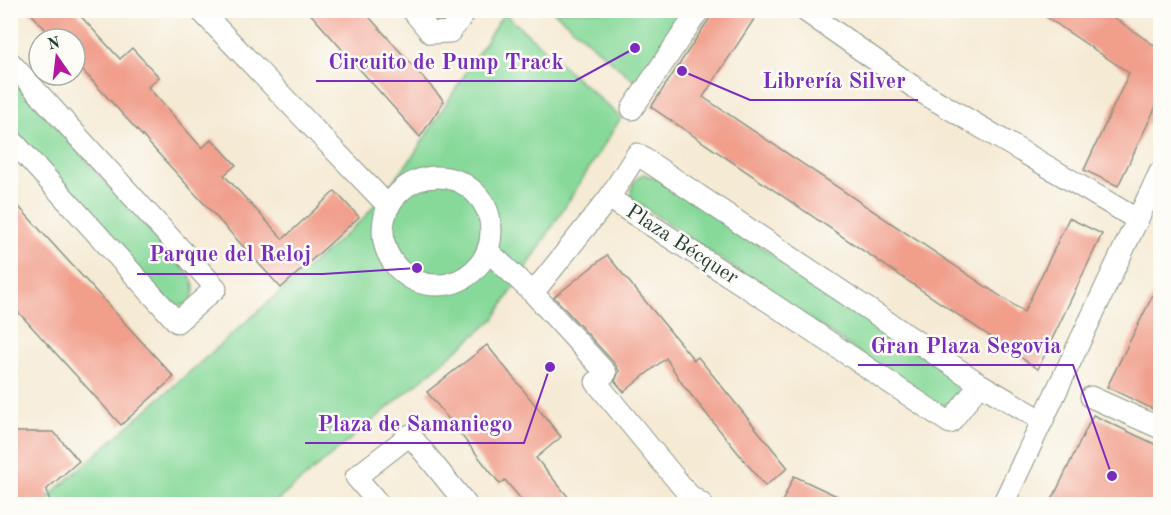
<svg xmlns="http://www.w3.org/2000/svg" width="1171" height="515" viewBox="0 0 1171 515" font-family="'Old Standard TT',serif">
<rect width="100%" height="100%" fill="#fdfcf7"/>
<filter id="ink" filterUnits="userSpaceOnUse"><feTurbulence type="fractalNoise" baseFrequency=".0167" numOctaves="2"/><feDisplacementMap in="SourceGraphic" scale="12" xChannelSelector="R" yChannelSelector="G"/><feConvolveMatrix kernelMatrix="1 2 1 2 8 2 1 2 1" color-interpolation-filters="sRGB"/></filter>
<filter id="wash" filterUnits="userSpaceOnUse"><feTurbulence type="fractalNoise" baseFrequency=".008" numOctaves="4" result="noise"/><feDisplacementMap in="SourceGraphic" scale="24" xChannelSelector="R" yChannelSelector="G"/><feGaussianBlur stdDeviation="1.35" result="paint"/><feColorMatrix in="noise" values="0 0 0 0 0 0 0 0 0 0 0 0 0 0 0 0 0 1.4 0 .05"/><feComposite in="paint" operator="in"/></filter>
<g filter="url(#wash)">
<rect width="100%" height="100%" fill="#f5ead4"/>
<path fill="#87d99a" stroke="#538b67" stroke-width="1.5" d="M422 11H457L452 18 439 23Z
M553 11H699L640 86Z
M504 13 621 118 494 319 273 504H40L365 217 413 156Z
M10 76 187 272C196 284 196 291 189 304L177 306 167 301 11 127Z
M643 174 663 181 962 382 961 400 950 405 935 404 632 199C629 187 633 181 643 174Z"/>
<g id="blocks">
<path fill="#f19e8b" d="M28 10H75L120 59 132 48 159 77 148 87 202 148 212 139 236 165 224 175 283 239 335 191 359 217 281 288 75 62V39H54Z
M307 10H363L444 101 420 137Z
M715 10H760L703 97 1024 312 1069 218 1102 234 1038 369 651 107Z
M1036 10H1103L1158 48 1161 52V96L1118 186 1084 170 1129 73Z
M10 197 174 377 121 425 10 303Z
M607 255 694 360 698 357 788 468 765 486 683 385 666 358 624 392 615 381 619 371 615 364 554 297Z
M1161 279V413L1107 387Z
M487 345 561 437 536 458 574 504H525L505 480 500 484 427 392Z
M1093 415 1161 447V504H1050Z
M10 432H54L79 461 47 489 50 504 36 502 33 504H10Z
M794 476 854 504H781Z"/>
</g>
</g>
<g filter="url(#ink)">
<use href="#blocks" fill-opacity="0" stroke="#8a9484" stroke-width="1.5"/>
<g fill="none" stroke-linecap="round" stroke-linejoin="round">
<defs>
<path id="street" d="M200 10 389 207
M412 10 431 33 450 32 467 10
M804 10 918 90 1138 220
M10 62 216 288 177 322 10 138
M632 109 699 10
M383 231a54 54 0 1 1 108 0a54 54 0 1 1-108 0Z
M488 251 533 293 606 373 596 382 689 495 702 504
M533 293 609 198
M980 384 950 423 774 305 609 198 637 154 980 384 1043 421
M1091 397 1160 428
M379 504 356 477 410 435 466 504
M1003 504 1160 172"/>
</defs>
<use href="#street" stroke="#8a9484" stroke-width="23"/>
<use href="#street" stroke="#fff" stroke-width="21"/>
</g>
</g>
<g text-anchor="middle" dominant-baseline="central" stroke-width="5" stroke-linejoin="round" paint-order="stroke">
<g font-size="21" fill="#1f3d34" stroke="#fdfcf7">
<text transform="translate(682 245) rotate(33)">Plaza Bécquer</text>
</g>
</g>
<path fill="none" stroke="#7b2cbf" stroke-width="2" d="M635 48L575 81H316M682 71L750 100H918M417 268L323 274H137M1112 476L1073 365H858M550 367L524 443H305"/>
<g fill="#7b2cbf" stroke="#fdfcf7" stroke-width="2">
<circle cx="635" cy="48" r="6"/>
<circle cx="682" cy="71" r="6"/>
<circle cx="417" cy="268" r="6"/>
<circle cx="1112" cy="476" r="6"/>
<circle cx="550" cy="367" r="6"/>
</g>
<g font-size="22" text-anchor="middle" font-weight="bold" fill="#7b2cbf" stroke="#fdfcf7" stroke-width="5" stroke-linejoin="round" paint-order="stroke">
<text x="446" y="69">Circuito de Pump Track</text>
<text x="834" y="88">Librería Silver</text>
<text x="230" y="261">Parque del Reloj</text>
<text x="966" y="353">Gran Plaza Segovia</text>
<text x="415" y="431">Plaza de Samaniego</text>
</g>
<rect width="1171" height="515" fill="none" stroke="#fdfcf7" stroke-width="36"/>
<g transform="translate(57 57) rotate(346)"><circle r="28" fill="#fdfcf7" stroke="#a4b0a9" stroke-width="1.5"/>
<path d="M0-4.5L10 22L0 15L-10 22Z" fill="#b5179e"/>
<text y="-9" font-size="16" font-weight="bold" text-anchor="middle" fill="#1f3d34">N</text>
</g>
</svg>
